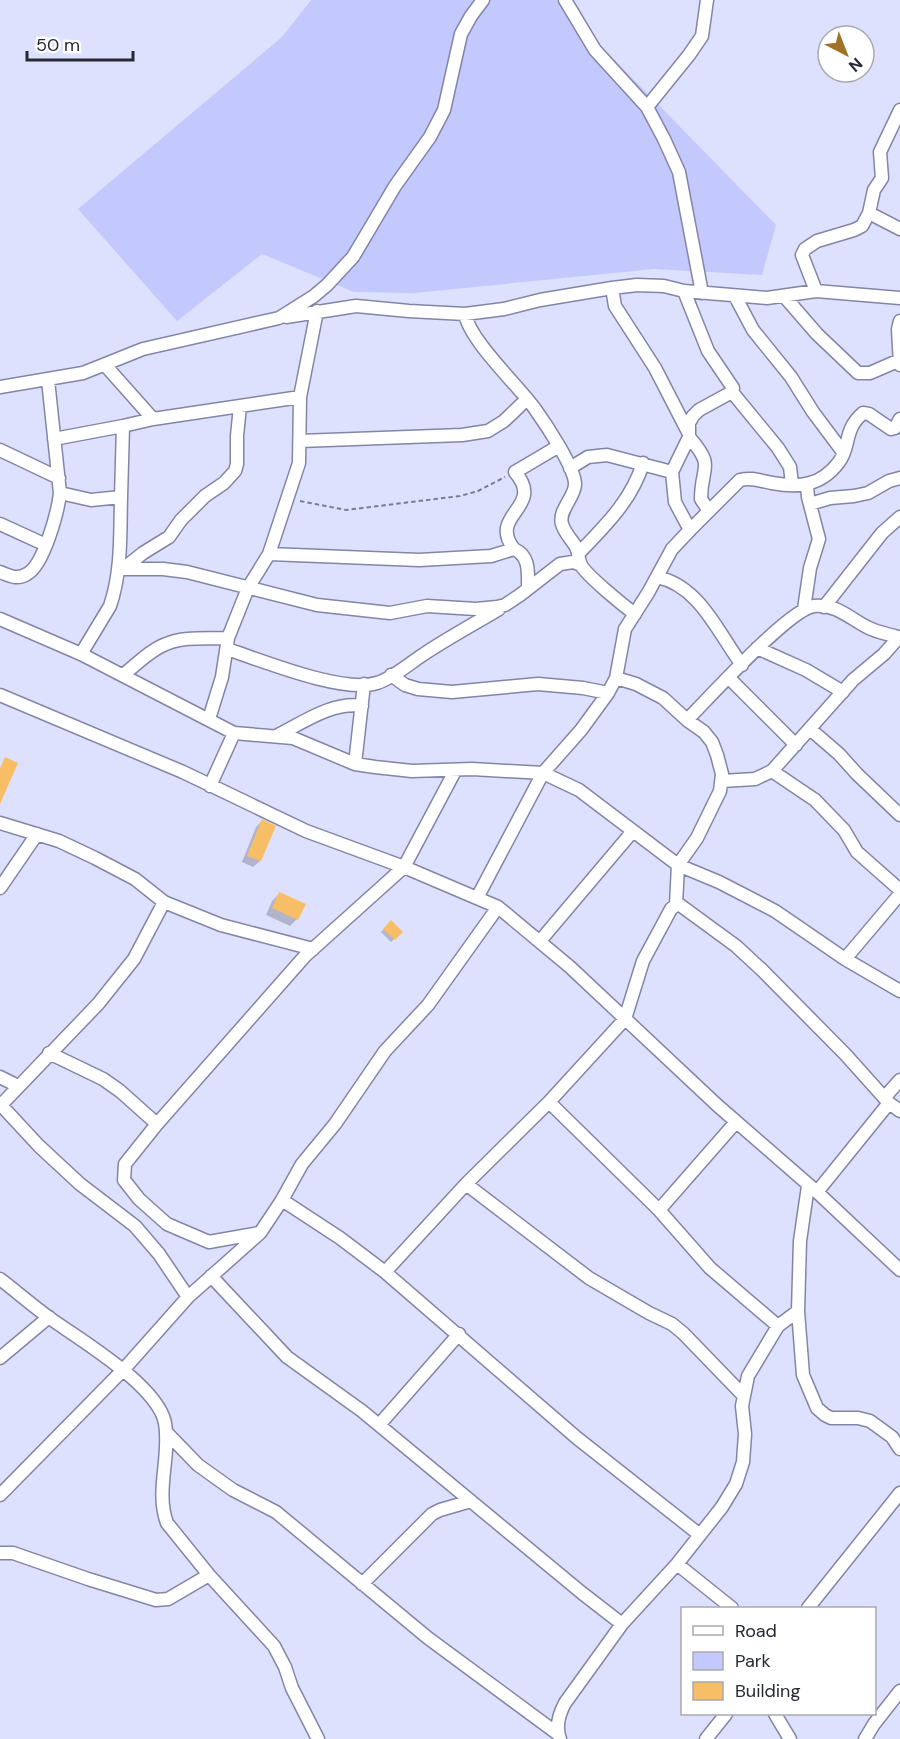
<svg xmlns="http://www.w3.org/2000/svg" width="900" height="1739" viewBox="0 0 900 1739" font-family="'DM Sans',sans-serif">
<rect width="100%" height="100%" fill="#dee1fe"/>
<path fill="#c3c8fd" d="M311 0H556L776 225 762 275 654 269 414 293 354 292 262 254 177 321 78 209 282 37Z"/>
<path fill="#0003" d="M262 821 274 826 260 861 253 867 242 862 256 827Z
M279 894 297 919 290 926 266 915 272 901Z
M391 922 401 932 391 942 381 932Z"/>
<path fill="#f7be66" d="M5 757 18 763 0 804V768Z
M262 819 276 826 261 861 247 856Z
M279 892 306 904 298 920 272 908Z
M391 920 403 932 395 940 383 929Z"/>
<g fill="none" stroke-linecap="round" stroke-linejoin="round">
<defs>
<path id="minor" d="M565 0 595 50 647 107 664 139 679 172 702 293
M647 107 689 55 702 36 707 0
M869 213 900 229
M612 288 615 306 655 368 688 432
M816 291 802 255 805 249 817 241 854 230 862 226 869 213 874 190 882 178 880 152 900 110
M735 296 753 330 791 377 813 412 843 452
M784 296 817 334 858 373H870L900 360
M465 314C470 341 517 384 535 409 545 423 576 469 575 485 574 498 558 511 562 524 564 532 572 540 576 547 579 553 578 559 581 565 586 575 624 606 635 614
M286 317 356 306 409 311 465 314 504 309 540 300 612 288 637 285 664 286 684 291 767 298 816 291 900 298
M900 321 898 329 900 365
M0 387 83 373 143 349 279 318 314 296 327 285 353 257 395 186 430 137 444 110 461 34 471 16 483 0
M732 392 778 448 790 467 792 484
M153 419 300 397
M689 437C716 468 701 465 701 499L709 511
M54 439 123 426
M300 441 462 435 488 431 504 421 527 399
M0 450 59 478
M570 468 588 457 607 455 672 472
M60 493 91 500 121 497 123 426 153 419 105 365
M810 504 830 498 854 496 868 493 889 481 900 478
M0 524 46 545
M690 530 740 480C752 477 760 481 772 483 799 488 821 486 839 462 851 446 843 430 863 413L869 414 891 429 895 428 900 419
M514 549C487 514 546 508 515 472L559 446
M579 553C605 526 632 500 643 463
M269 554 419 560 491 556 514 549C530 556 528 572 528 588
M118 569H163L187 572 317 605 390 613 427 606 476 609 497 607 505 605 520 595 560 564 573 562 581 565
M123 569 143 553 169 537 181 520 205 496 224 483 235 471 237 464V436L240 406
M0 572C10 576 17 580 27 574 44 565 58 511 60 493L48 380
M657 577C700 586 718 633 742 665
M824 607 882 533 900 517
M804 609 810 568 819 539 808 497 807 486
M0 619 81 654 234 733 293 738 355 764 375 767 412 771 472 769 543 773 579 790 678 865 719 882 775 911 845 959 900 991
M757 648 806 670 843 692
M227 649C261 660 343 694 377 683 393 678 410 663 424 654 448 638 474 624 499 609
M81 654 110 606C122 571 120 533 121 497
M123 675C136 665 150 650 166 644 184 636 209 639 228 638
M391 675 405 685 418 689 452 692 538 684 583 688 608 693
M729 678 796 745
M0 695 183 772 306 831 404 867 498 907 570 967 717 1105 817 1192 900 1270
M209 719 222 677 228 638 248 588 269 554 299 463 300 397 317 311
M687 720C708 699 789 609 814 606 838 604 850 619 869 628 879 633 890 634 900 638
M810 729 839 754 857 774 900 815
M278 735C302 723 333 701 362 706
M355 764 364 684
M772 771 815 800 844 830 857 852 900 890
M722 781 755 779 772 771 853 680 884 654 899 637
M210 786 234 733
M0 823 59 841 95 858 135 879 164 902 221 925 313 949
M0 888 37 834
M477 898 543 773 581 730 608 693 616 678 625 629 648 593 672 549 690 530 675 502 672 472 689 437V423L693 416 699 410 732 392 733 388 708 351 684 291
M676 905H680L736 946 762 970 845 1054 889 1103 900 1111
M540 941 633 831
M845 959 900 894
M49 1053 103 1079 120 1091 157 1124 125 1164 124 1180 139 1199 167 1224 209 1242 259 1233
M0 1077 18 1086
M885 1097 900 1080
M549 1102 659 1210 736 1122
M1 1105 39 1146 80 1184 135 1226 159 1254 188 1297
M0 1106 98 1004 134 959 164 902
M157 1124 305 956 404 867 455 771
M466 1184 589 1278 649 1313 672 1324 683 1333 743 1395
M808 1186 800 1241 798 1311 803 1375 817 1408 825 1415 831 1418H858L870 1421 892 1437 900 1449
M817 1192 889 1103
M282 1200 302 1164 335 1124 385 1051 428 1005 498 907
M659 1210 710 1268 778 1326
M385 1272 466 1184 549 1102 625 1019 643 961 671 909 676 905 678 865 697 838 720 791 722 774 717 755 712 742 704 732 687 720 663 698 636 684 616 678
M211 1276 287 1357 362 1411 582 1593 622 1624
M0 1279C17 1292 33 1306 51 1319 81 1340 158 1386 165 1423 171 1456 155 1491 167 1523L209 1575 274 1646 285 1667 292 1688 318 1739
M0 1358 49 1317
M379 1425 459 1334
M166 1432 198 1465 233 1490 276 1512 428 1638 558 1734
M0 1495 124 1369 188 1297 260 1233 282 1200 340 1238 385 1272 577 1438 700 1535
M0 1553H13L88 1579 156 1600 168 1599 209 1575
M677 1564 732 1608
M362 1584 432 1514 440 1510 471 1501
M808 1608 900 1493
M775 1714 790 1739
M560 1739C555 1726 559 1714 565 1703L622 1624 677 1564 722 1507 736 1484 743 1462 745 1434 742 1406 748 1376 778 1326 798 1311
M706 1739 726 1714
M865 1739 874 1724 900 1691"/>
</defs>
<use href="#minor" stroke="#8285a6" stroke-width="15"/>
<path stroke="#7a7d91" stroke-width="2" stroke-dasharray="4.5 3" stroke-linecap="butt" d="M300 501 346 510 460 496 478 491 505 477"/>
<use href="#minor" stroke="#fff" stroke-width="12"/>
</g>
<rect x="681" y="1607" width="195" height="108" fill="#ffffff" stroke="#a8a9ae" stroke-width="1.5"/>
<rect x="693" y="1626" width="30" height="9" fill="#ffffff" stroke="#a8a9ae" stroke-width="1.5"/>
<text x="735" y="1637" font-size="18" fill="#262835">Road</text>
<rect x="693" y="1652" width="30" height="18" fill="#c3c8fd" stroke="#a8a9ae" stroke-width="1.5"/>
<text x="735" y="1667" font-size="18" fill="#262835">Park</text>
<rect x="693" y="1682" width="30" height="18" fill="#f7be66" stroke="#a8a9ae" stroke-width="1.5"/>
<text x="735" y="1697" font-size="18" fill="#262835">Building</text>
<g transform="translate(846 54) rotate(138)"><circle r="28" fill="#ffffff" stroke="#a8a9ae" stroke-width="1.5"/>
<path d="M0-4.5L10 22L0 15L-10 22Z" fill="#a07224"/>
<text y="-9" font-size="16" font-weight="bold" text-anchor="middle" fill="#262835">N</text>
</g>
<path d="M27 51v9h106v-9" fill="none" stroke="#262835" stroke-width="3"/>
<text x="36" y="51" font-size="18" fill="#262835" stroke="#ffffff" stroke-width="4.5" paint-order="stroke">50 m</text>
</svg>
